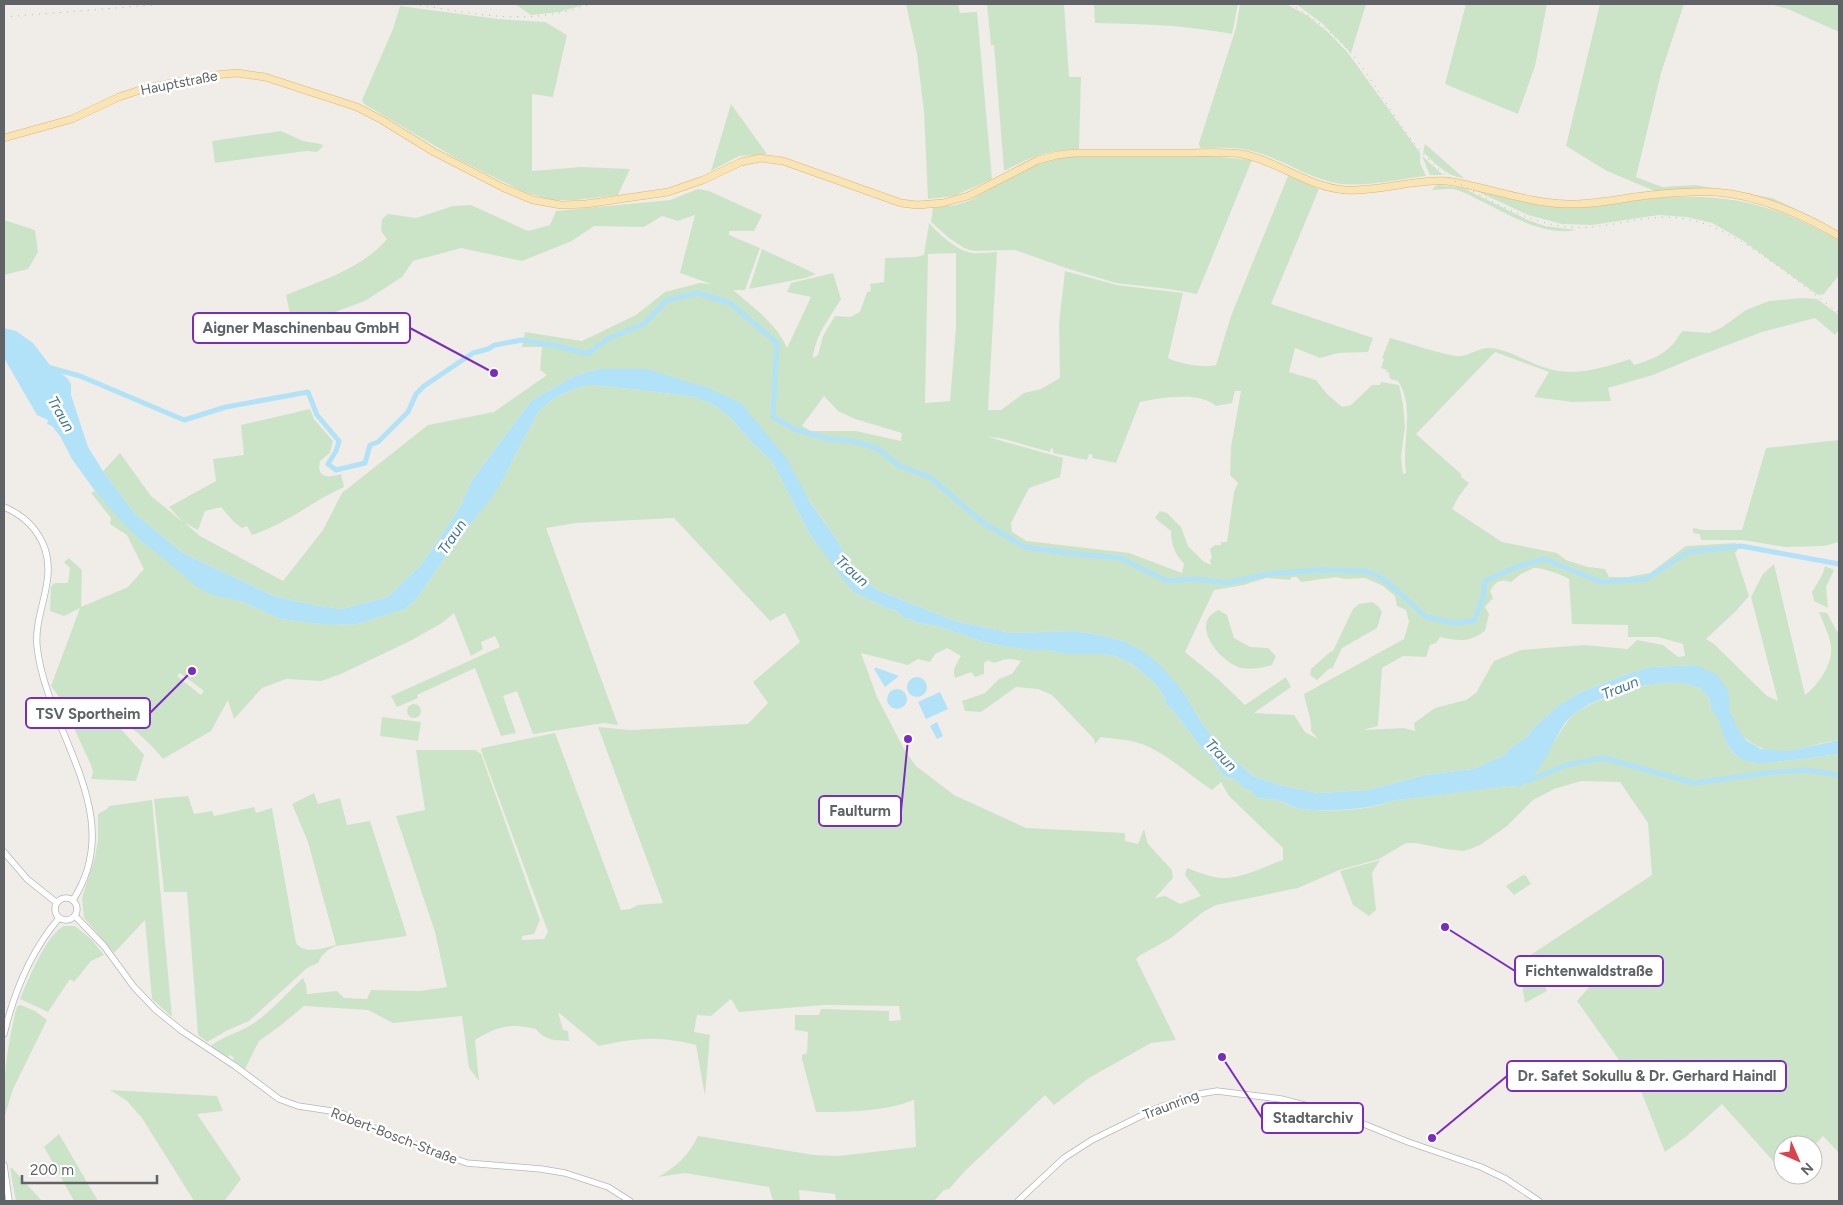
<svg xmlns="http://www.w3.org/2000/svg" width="1843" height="1205" viewBox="0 0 1843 1205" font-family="Figtree,sans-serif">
<rect width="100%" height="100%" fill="#f0ede8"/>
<path fill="#cbe4c7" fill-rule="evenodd" d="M515 4H587L559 12 531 15Z
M906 4H958L960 13 977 12 992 179 954 196 928 199 924 112 917 54Z
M987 4H1064L1069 77H1081L1079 149C1046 150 1032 157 1004 171L994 45H991Z
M1094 4H1238L1232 34C1186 25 1142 24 1095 23Z
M1240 4H1286L1308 16 1329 33 1348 53 1420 153V163L1426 176C1398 179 1363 188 1335 183 1303 176 1275 154 1242 149 1229 147 1214 148 1200 148L1199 143 1236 28Z
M1296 4H1366L1351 53 1323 24Z
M1466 4H1547L1535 66 1518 114 1445 84Z
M1600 4H1684L1661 73 1636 177 1662 187 1695 185 1772 198 1817 219 1839 233 1745 196 1657 192 1607 171 1566 146Z
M1770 4H1839V32L1788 9Z
M400 6 498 19 545 22 567 35 553 97 532 94V171L581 167 630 169 618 195 576 200H551L524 192 459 160 364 104 362 100 393 29Z
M731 104 767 154 739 156 711 171Z
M281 131 303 141 321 144 323 146 317 152 306 151 215 163 212 141Z
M1425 144 1464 178C1447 177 1435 163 1423 152Z
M1198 155 1252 160 1197 294 1169 289 1116 283 1066 268 1015 250 973 251 964 248 949 238 931 222 933 208 956 205 971 200 1026 168 1038 163 1059 157Z
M1422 156 1443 175H1430Z
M1288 176 1319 189 1271 304 1373 338 1368 352 1338 353 1320 358 1295 348 1289 372 1316 380 1327 394 1342 407 1351 405 1372 385H1380L1381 382 1399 385 1403 405 1405 426 1401 457 1403 474 1406 473C1401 443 1416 408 1398 381L1390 379 1389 372 1386 373 1387 370 1381 368 1384 359 1382 358 1390 338C1402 341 1453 358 1461 356 1470 355 1480 347 1490 348 1507 349 1524 360 1540 366 1571 378 1600 369 1630 359L1634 365C1650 360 1662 356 1673 344 1677 340 1678 335 1683 331L1709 333 1721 328 1746 310 1769 301 1802 298 1817 299 1839 315V330L1835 335 1815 318 1762 332 1696 357 1653 375 1608 388 1611 401 1573 402 1534 397 1549 372 1495 352 1416 434 1461 474V477L1469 483 1459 496 1452 509 1502 542 1557 553 1566 560 1588 567 1605 569 1609 577H1628L1650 573 1686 546 1736 543 1738 549 1735 553 1749 596 1736 611 1706 639 1714 644 1767 696 1778 701 1751 597 1763 574 1774 564 1805 695C1818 685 1833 664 1831 647 1830 636 1823 623 1819 612L1827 613 1839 635V740C1822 742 1806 748 1789 751 1761 754 1737 740 1730 711 1729 705 1729 698 1729 692L1695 665 1653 667 1630 673 1579 693 1558 706 1532 729 1529 735 1508 750 1505 755 1473 769 1425 775 1368 790 1318 793 1279 785 1253 776 1230 756 1203 725 1182 690 1141 650 1124 641 1099 635 1073 631 1011 633 955 621 877 590 853 568 835 537 741 403 598 369 574 376 531 401 472 480 460 507 422 564 388 597 342 609 313 605 274 596 183 553 135 514 103 471 120 453 151 496 183 522 169 507 216 481 213 459 244 455 241 425 310 409 314 419 333 441 330 453 320 461C316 478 328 478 341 474L344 487C311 502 288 523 252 535L247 526 242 528 234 522 221 507 205 511 198 530 185 523 200 536 283 581 323 530 342 493 428 425 494 412 547 375 540 370 542 347H522L525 332 582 341 636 315 665 292 700 283 711 284 680 273 695 215 678 221 662 216 644 227 594 226 572 241 522 261 461 248 413 261 402 277 365 301 316 319 293 329 286 295C322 280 362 269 387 239L381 231 382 219 388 214 416 218 453 206 471 205 528 231 550 225 556 211 670 200 698 189 709 191 762 215 754 231H729V235L760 248 745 290H733C753 307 776 323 787 348L811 297 787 292 791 283 833 273 841 299C830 318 815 335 813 358L818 355 823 336 835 316 850 317 860 312 867 292 871 291 870 284 884 282 885 258 916 257 924 255 929 223C940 235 956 250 972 253 980 254 989 252 997 252L988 410H1001L1024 393 1041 389 1060 378 1059 324 1065 271 1117 285 1183 293 1168 358C1180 364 1204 368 1216 365L1231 316ZM956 253V328L950 401 925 403 928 254ZM1235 391H1241L1231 447 1230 475 1238 483 1234 492 1227 542H1221V545H1215L1210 549 1212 558 1210 560 1211 565 1204 562 1188 546 1181 527 1167 513 1160 511 1155 518 1171 531C1171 545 1175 554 1184 564L1182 573 1129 553 1027 541 1012 532 1011 523 1029 488 1060 477 1063 458 988 437 1000 438 1050 452 1051 448 1053 449V453L1087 460 1089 454 1093 455 1092 458 1116 463 1140 402C1161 398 1199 391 1216 406L1232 403ZM824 396 838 411 855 419 902 433 901 441 856 431H811L802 426ZM1534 568C1544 568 1560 574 1569 579L1572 624 1628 625V637H1658L1683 644 1685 656 1678 657 1663 645 1637 640 1628 649 1584 645 1521 650 1494 661 1476 693 1466 700 1435 708 1414 723 1415 731 1404 728 1363 730 1378 726 1382 668 1403 656 1426 657 1430 645 1436 643 1440 637C1459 641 1468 643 1485 631L1489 614 1485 607 1493 598 1490 591C1496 581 1500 579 1511 582L1521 574ZM1292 577H1297L1301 582 1336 577 1345 579 1365 578 1383 586 1395 596 1397 606 1406 610 1409 622 1404 639 1304 694C1306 707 1312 717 1311 731L1318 739 1305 732 1294 715 1254 713 1291 687 1286 677 1245 705 1218 679 1185 652 1214 590 1244 585 1266 578 1290 580Z
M1439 185 1463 188 1528 220 1545 226 1576 230C1542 237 1507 213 1477 199 1469 195 1461 190 1452 189 1446 188 1438 190 1432 190L1435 186Z
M1472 189C1502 196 1535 207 1566 208 1594 209 1621 202 1649 199 1725 191 1774 203 1839 241V275L1824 294 1818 295 1742 240 1712 223 1687 217 1659 215 1592 225 1562 224 1528 215Z
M4 220 35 230 38 252 28 269 4 275Z
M762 249 816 274 805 278 749 289Z
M590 385 642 390 694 397 712 404 731 418 752 443 771 460 811 536 855 593 889 609 895 610 904 618 910 619 918 623 937 626 987 643 1030 650H1048L1065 654H1103L1114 656 1132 664 1149 678 1158 687 1165 698 1166 705 1172 709 1203 750 1210 756 1223 776 1234 779 1240 783 1245 789 1251 790 1257 798C1263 799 1270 799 1276 800 1285 803 1293 808 1302 809 1324 812 1371 811 1390 801L1481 789 1508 786 1517 787C1541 773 1549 747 1565 725 1568 721 1570 716 1574 714 1600 696 1686 663 1708 697 1711 701 1710 704 1711 708 1712 710 1714 712 1716 714 1724 727 1723 748 1739 757 1756 766 1765 763 1783 761 1802 759 1820 757 1839 754V1153L1823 1136 1813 1147V1145H1783V1172L1722 1104 1687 1136 1665 1152 1641 1091 1577 1001 1590 986 1573 963 1542 980 1547 991 1525 1003 1522 984 1514 972 1520 962 1652 875 1648 823 1620 782 1581 781 1554 789 1533 800 1507 826 1480 845 1470 849 1463 851 1446 849 1416 843H1406L1379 859 1339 870 1298 888 1216 905 1203 912 1171 938 1139 956 1136 959 1176 1040 1151 1043 1089 1078 1054 1105 1045 1095 965 1171 949 1189 944 1190 934 1201H836L835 1194 799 1190 800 1201H773L769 1187 685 1173 658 1177C676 1167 689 1155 698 1136L814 1155 838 1156 916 1147 914 1100C883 1112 849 1112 816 1112L802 1059V1055L807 1053 808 1032 795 1030V1015H819L821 1009 889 1011V1021L901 1020 899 1006 824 1005 739 1012 731 999 711 1016 697 1015 694 1032 710 1035 705 1096 696 1045C661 1036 634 1038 599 1046L558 1012 563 1030 568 1031 569 1041C556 1040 545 1041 536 1029 510 1023 498 1026 475 1040L479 1081 469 1068 462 1016 393 1023 368 1010 304 1006 280 1026 259 1041 245 1069 233 1060 234 1058 230 1055 228 1057 212 1047V1045C226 1035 244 1031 257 1021 274 1008 288 992 303 978L306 985 307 994 337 991 344 998 367 999 371 990 420 991 447 987 435 932 396 816 425 810 416 750H475L481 754 540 920 534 934 522 936V940L544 939 548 932 481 750 482 748 555 733 621 910 630 909 638 905 663 903 598 727 631 730 748 724 768 703 753 682 800 642 785 613 770 621 674 518 576 523 546 528 618 725 604 723 533 734 517 691 503 696 516 733 501 736 475 668 417 695 418 698 397 707 391 696 500 647 495 636 481 642 483 649 471 656 454 613 442 623 412 640 343 673 322 681 286 679 262 688 234 719 228 700 211 731 163 759C148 740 128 723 106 712L144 755 136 781 91 779 93 772 91 765 60 698 51 686 80 608 64 616 50 611 51 586 55 583H68L70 568 64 562 69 558 82 570 81 607 128 587 144 569 127 535 110 524 111 518 91 493 95 491 143 543 223 597 243 602 280 619 330 625 358 624 405 609 419 596 449 551 456 545 472 522 501 483 538 412 553 399 573 389ZM947 648 961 656C956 664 952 670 955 678L971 672 975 677 984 674V663L988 660C996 666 1000 659 1008 659 1012 659 1017 660 1021 661L1012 674 999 679 985 693 962 701 965 711 981 712 1016 687 1038 689 1052 695 1094 739 1095 744 1101 737C1116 739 1134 740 1147 746 1171 757 1190 776 1212 790L1221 782 1229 796 1283 848V860C1263 867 1236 882 1214 877 1205 875 1196 871 1187 868L1185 875 1201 896 1180 904 1165 896 1155 898 1173 878 1172 870 1148 844 1144 829 1138 844 1125 841V833L1026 828 954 795 916 766 904 749 877 697 861 653 908 665 918 659 930 662 935 654ZM180 673 204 691 201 695 177 676Z
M1839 440V542L1824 546 1785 547 1743 540H1701L1700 534 1693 533V528L1702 530H1742L1766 448Z
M1825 566 1834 570 1826 587 1828 608 1814 601 1812 592C1817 583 1823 576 1825 566Z
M1372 602 1378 606 1382 612 1377 628 1342 648 1332 669 1330 668 1317 680 1310 675 1311 669 1330 652 1333 651 1353 609 1359 604Z
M1219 610 1227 615 1234 638 1250 647 1268 648 1276 656 1272 665C1262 668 1251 670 1241 668 1219 662 1188 622 1219 610Z
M407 711a7 7 0 1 1 14 0a7 7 0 1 1-14 0Z
M382 717 421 722 418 741 380 736Z
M314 793 318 804 340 798 347 825 370 821 407 936 336 946C327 950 322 954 318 963L307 968 249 1021 228 1030 207 1042 198 1035 187 892H164L154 799 188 796 194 814 212 811 214 816 254 807 256 813 272 808 296 943C305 955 323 948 336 945L308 842 292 804Z
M152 800 172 1017 152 999 145 920 114 953 84 918 82 898 95 857 98 840V814L107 809 109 806Z
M1380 860 1372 873 1376 910 1369 916 1353 905 1340 871Z
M1523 875 1526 876 1531 884 1514 895 1506 886Z
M64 926H75L91 939 104 955 91 961 74 982 70 979 48 1012 20 999C27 982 47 933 64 926Z
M21 1005 35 1011 47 1020 13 1089 5 1115C3 1074 7 1046 17 1006Z
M110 1090 217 1096 223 1111 197 1114 241 1179 226 1199 224 1201H194L142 1118 127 1101Z
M59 1134 98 1201H74L44 1147Z
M10 1168H12L42 1201H16Z"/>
<path fill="#b1e2f7" d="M4 328 16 331 33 343 49 364 67 378 71 384V395L88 447 103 471 135 514 183 553 274 596 313 605 342 609 388 597 422 564 460 507 472 480 531 401 574 376 598 369H647L708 388 741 403 787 459 810 502 835 537 853 568 877 590 955 621 1011 633 1073 631 1099 635 1124 641 1141 650 1157 662 1182 690 1203 725 1230 756 1253 776 1279 785 1318 793 1368 790 1425 775 1473 769 1505 755 1508 750 1529 735 1532 729 1558 706 1579 693 1630 673 1652 667 1695 665 1716 674 1729 692 1730 712 1738 729 1747 741 1761 749 1789 751 1839 740V754C1820 757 1802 759 1783 761 1767 763 1758 766 1742 759 1726 751 1723 732 1717 717 1716 714 1712 711 1711 708 1710 704 1711 701 1708 697 1687 664 1598 695 1574 714 1561 723 1552 749 1543 762 1538 772 1528 780 1520 787L1508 786 1390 801C1371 810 1323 812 1302 809 1293 808 1285 802 1276 800 1270 799 1263 799 1257 798L1251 790 1245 789 1240 783 1234 779 1223 776 1210 756 1203 750 1172 709 1166 705 1165 698 1158 687 1149 678 1132 664 1114 656 1103 654H1065L1048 650H1029L987 643 937 626 918 623 910 619 904 618 895 610 889 609 855 593 846 583 811 536 771 460 752 443 731 418 712 404 694 397 642 390 590 385 573 389 553 399 538 412 501 483 493 496 472 522 456 545 449 551 419 596 405 609 358 624 330 625 280 619 243 602 213 595 198 588 157 553 143 543 122 522 95 491 72 459 60 436 52 426 47 424 48 420 37 415 4 358Z
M877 667V668L899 676 885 687 874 669Z
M907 687a10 10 0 1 1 20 0a10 10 0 1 1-20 0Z
M887 699a10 10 0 1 1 20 0a10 10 0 1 1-20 0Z
M940 692 948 709 926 719 918 702Z
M937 722 943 736 937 739 930 726Z"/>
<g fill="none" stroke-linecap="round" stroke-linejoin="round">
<path stroke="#b1e2f7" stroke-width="5" d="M51 368 80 376 184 420 226 407 308 392 317 415 339 441 336 451 328 464 336 470 365 463 370 445 378 442 408 412 416 394 424 386 473 353 488 349 495 345 522 340 557 346 587 354 609 338 644 324 667 300 698 293 730 303 777 343 773 417 794 429 829 439 852 441 877 448 899 466 930 477 982 522 1025 547 1068 553 1120 558 1167 581 1195 579 1226 583 1268 574 1320 570 1366 571 1385 580 1426 617 1454 623 1474 621 1483 598 1485 581 1511 569 1544 559 1601 582 1646 579 1688 552 1741 546 1839 564
M1522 779 1528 781 1566 765 1604 758 1694 783 1775 772 1806 770 1839 775"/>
<defs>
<path id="secondary" d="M4 507C23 515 38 529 45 549 56 582 34 613 37 646 46 732 129 814 73 900
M4 852 27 879 57 903
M55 909a11 11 0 1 1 22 0a11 11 0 1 1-22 0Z
M75 916 104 946 134 987 156 1010 182 1031 235 1066 279 1099 298 1106 338 1112 394 1137 467 1163 541 1169 565 1173 608 1187 630 1201
M4 1034C14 992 31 951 59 918
M4 1165 9 1201
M1018 1201 1064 1158 1092 1140 1155 1109 1193 1095 1217 1091 1281 1099 1339 1114 1408 1142 1481 1167 1506 1179 1539 1201"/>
<path id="primary" d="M4 138 72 119 119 97 146 88 215 75 237 73 265 77 357 107 382 120 434 152 504 188 533 200 561 205 586 204 668 192 703 180 741 162 760 158 783 161 901 203 917 205 943 203 968 196 1038 160 1057 155 1075 153C1111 153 1146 153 1181 153 1201 153 1222 151 1242 154 1278 161 1308 187 1345 190 1379 192 1413 179 1447 181 1487 187 1527 203 1567 204 1595 205 1622 198 1650 195 1671 193 1693 191 1715 192 1759 195 1801 214 1839 236"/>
</defs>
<use href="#secondary" stroke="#b4b7bb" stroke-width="7"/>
<use href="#primary" stroke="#e5b36c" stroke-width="8"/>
<use href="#secondary" stroke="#fff" stroke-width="5.5"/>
<use href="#primary" stroke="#f8e4b5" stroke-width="7"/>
<path stroke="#b5b6b7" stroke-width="1" stroke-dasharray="1 6" stroke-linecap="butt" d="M413 4C477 14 528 27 591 4
M1290 4C1312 17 1334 33 1351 53 1388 98 1411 159 1465 187 1503 208 1548 232 1593 227 1624 224 1655 213 1686 219 1736 227 1799 283 1839 313
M4 17 165 4"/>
</g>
<g text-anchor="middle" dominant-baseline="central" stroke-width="5" stroke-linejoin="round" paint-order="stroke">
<g font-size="14" fill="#5f6367" stroke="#fff">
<text transform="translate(179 83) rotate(-11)">Hauptstraße</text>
<text transform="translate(1171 1105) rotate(-21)">Traunring</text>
<text transform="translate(394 1136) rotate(21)">Robert-Bosch-Straße</text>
</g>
<g font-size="15" font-style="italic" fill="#477998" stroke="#fff">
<text transform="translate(61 414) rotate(60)">Traun</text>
<text transform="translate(452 537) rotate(-56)">Traun</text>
<text transform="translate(852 571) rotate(42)">Traun</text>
<text transform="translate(1620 688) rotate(-22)">Traun</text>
<text transform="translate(1221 755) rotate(46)">Traun</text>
</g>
</g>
<path fill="none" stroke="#7b2cbf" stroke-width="2" d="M494 373L410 328M192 671L150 713M908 739L901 811M1445 927L1515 971M1432 1138L1507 1076M1222 1057L1262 1118"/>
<g fill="#7b2cbf" stroke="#fff" stroke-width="2">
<circle cx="494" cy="373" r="5"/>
<circle cx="192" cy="671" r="5"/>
<circle cx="908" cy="739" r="5"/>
<circle cx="1445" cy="927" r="5"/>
<circle cx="1432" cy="1138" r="5"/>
<circle cx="1222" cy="1057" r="5"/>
</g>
<g fill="#fff" stroke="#7b2cbf" stroke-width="2">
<rect x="193" y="313" width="217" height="30" rx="5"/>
<rect x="26" y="698" width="124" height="30" rx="5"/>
<rect x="819" y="796" width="82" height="30" rx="5"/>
<rect x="1515" y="956" width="148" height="30" rx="5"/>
<rect x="1507" y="1061" width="279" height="30" rx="5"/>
<rect x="1262" y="1103" width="101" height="30" rx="5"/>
</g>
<g font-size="15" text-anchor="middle" font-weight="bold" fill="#5f6367">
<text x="301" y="333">Aigner Maschinenbau GmbH</text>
<text x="88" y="719">TSV Sportheim</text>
<text x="860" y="816">Faulturm</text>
<text x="1589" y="976">Fichtenwaldstraße</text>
<text x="1647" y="1081">Dr. Safet Sokullu &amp; Dr. Gerhard Haindl</text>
<text x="1313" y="1123">Stadtarchiv</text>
</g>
<rect width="1843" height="1205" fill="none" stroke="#5f6367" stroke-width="10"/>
<g transform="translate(1798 1160) rotate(135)"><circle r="24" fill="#ffffff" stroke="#bfc1c2"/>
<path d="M0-4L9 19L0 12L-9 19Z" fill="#d9444c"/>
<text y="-8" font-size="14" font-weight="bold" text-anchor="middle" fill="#5f6367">N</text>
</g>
<path d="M22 1175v8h135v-8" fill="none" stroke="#5f6367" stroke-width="2.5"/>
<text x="30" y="1175" font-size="15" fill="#5f6367" stroke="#ffffff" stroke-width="4" paint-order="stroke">200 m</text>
</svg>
